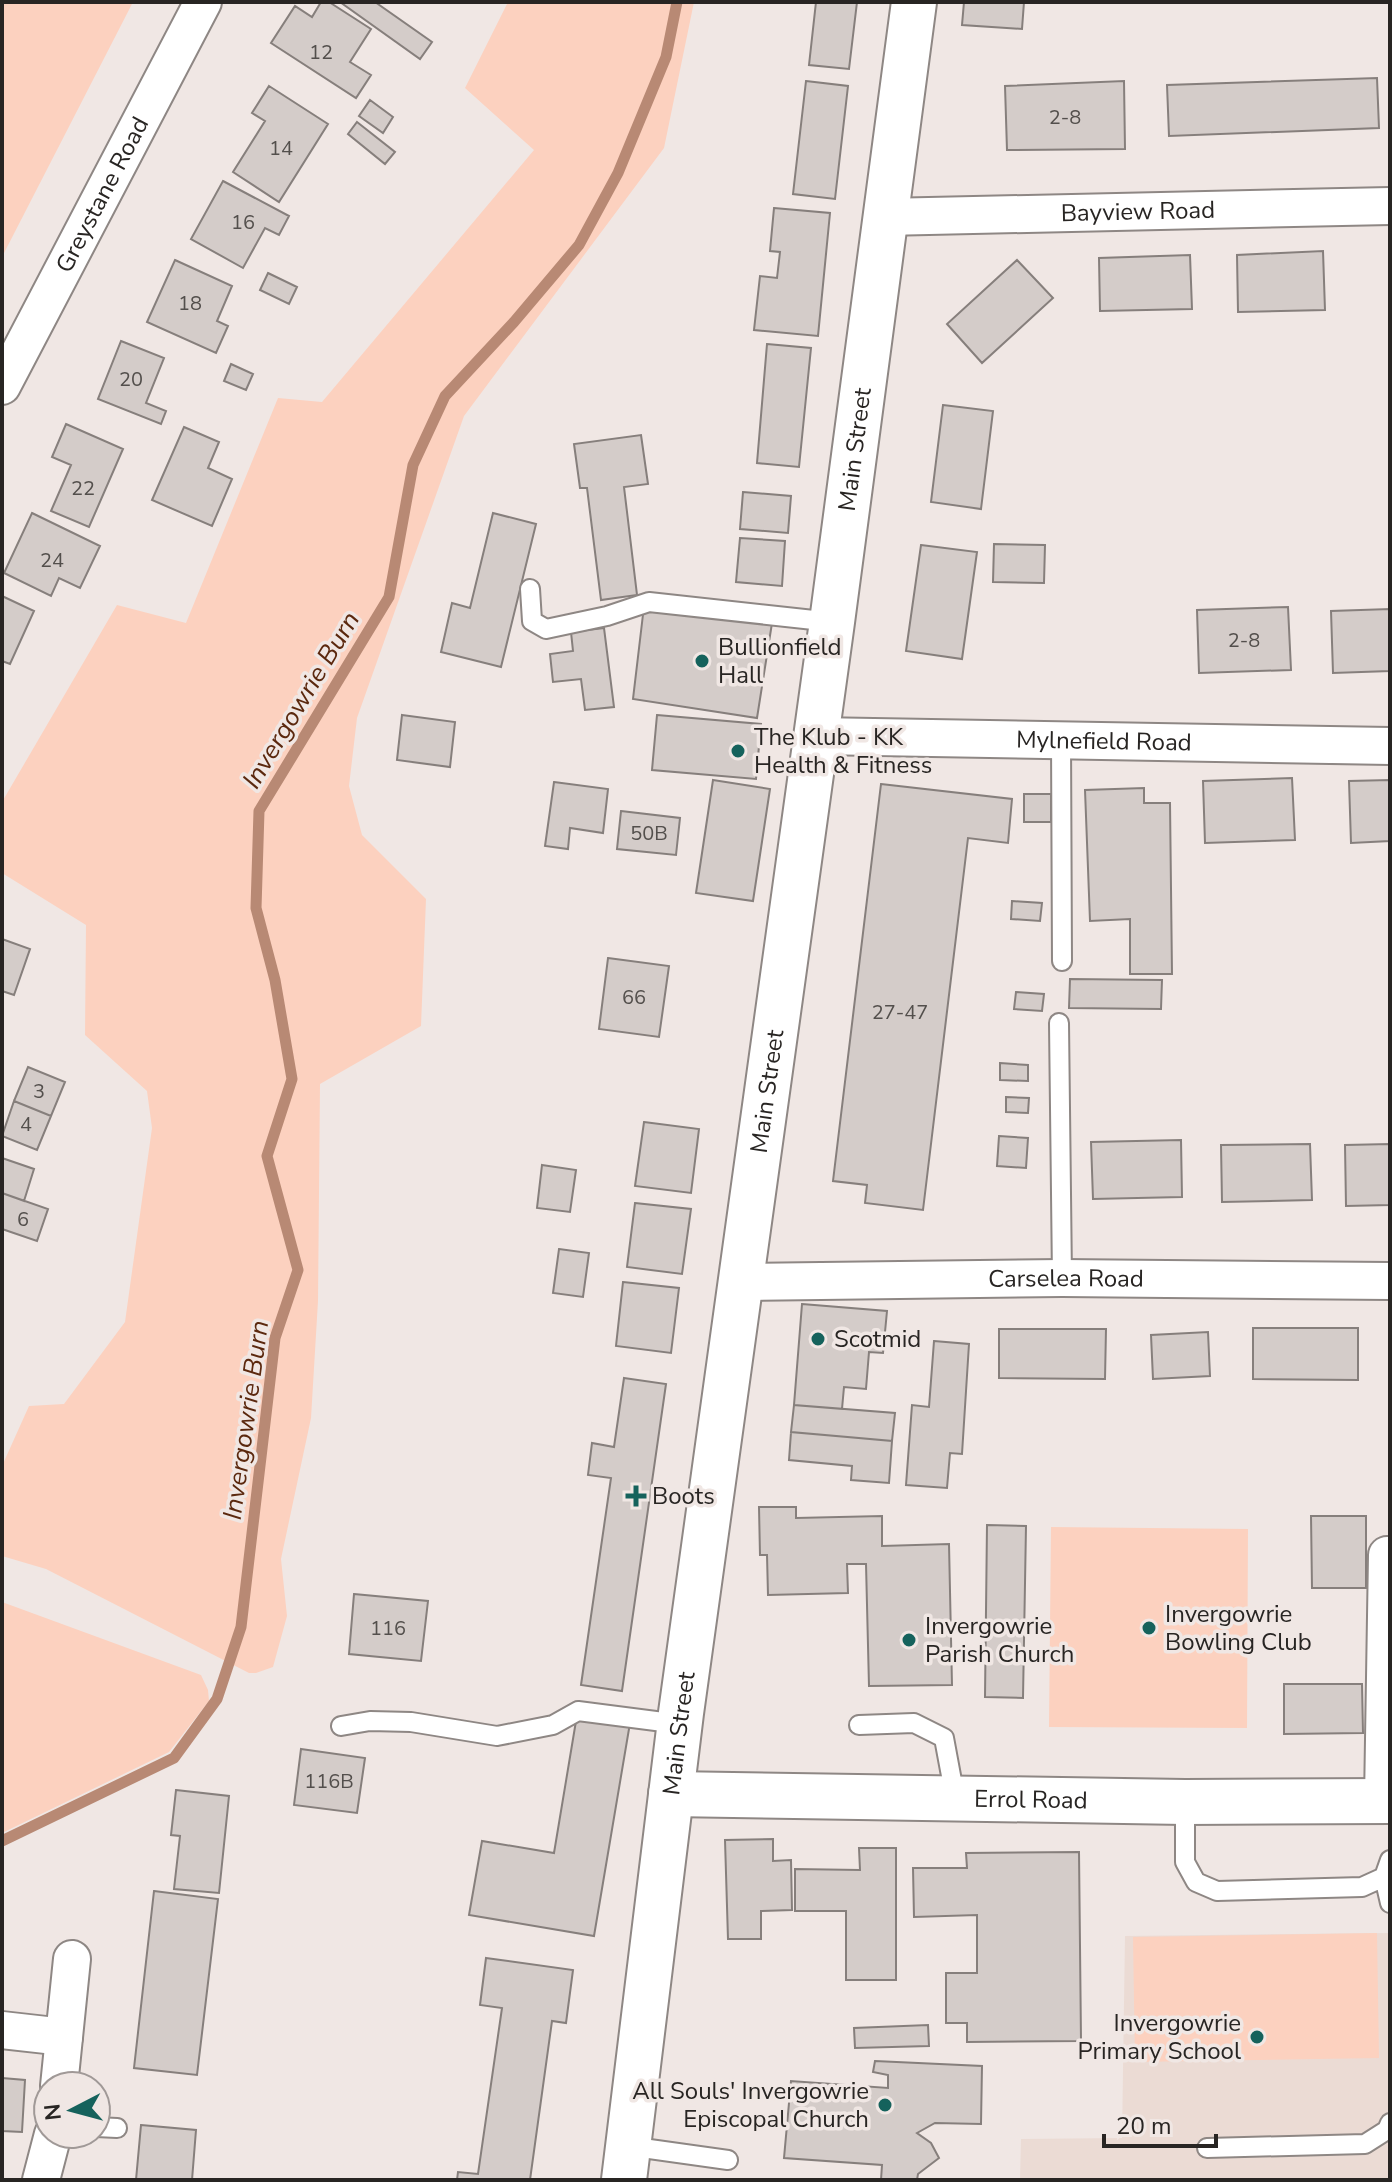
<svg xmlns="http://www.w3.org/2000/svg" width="1392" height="2182" viewBox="0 0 1392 2182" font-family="'Nunito Sans',sans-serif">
<rect width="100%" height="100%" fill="#f0e7e4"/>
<path fill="#ebdbd4" d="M1390 1933V2180H1020L1021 2139 1122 2138 1125 1936Z"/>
<path fill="#fcd1bf" d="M2 2H133L2 257Z
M508 2H694L664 148 464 416 357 718 349 786 362 835 426 899 421 1026 320 1084 318 1301 311 1418 281 1559 287 1616 273 1667 256 1673H249L46 1569 2 1556V1466L29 1406 64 1404 125 1322 152 1128 147 1091 85 1035 86 925 2 873V802L117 605 186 623 278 398 322 402 534 150 465 88Z
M1051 1527 1248 1529 1247 1728 1049 1727Z
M2 1602 201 1675 208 1690 209 1701 169 1752 2 1833Z
M1377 1933 1379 2058 1135 2062 1133 1937Z"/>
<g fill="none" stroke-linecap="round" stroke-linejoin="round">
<path stroke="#b88974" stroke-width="11" d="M2 1841 174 1758 217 1699 241 1627 275 1338 298 1270 267 1156 292 1079 275 980 256 908 259 811 389 597 413 465 445 396 514 322 579 245 618 173 666 57 677 2"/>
</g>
<path fill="#d4ccc9" stroke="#867f7c" stroke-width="2" d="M321 2H329L371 29 350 62 371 75 356 98 271 43 295 6 312 17Z
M340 2H375L432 42 420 59Z
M816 2H857L849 69 809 65Z
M964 2H1024L1022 29 962 25Z
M1377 78 1379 128 1169 136 1167 85Z
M806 81 848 86 835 199 793 194Z
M1124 81 1125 149 1007 150 1005 86Z
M269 86 328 124 279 202 233 172 265 121 252 113Z
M370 100 393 117 383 133 359 116Z
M357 122 395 152 385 164 348 134Z
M223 181 289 216 279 235 265 228 243 268 191 239Z
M774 208 830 213 818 336 754 330 760 276 777 278 780 252 770 251Z
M1323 251 1325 310 1238 312 1237 255Z
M1190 255 1192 309 1100 311 1099 258Z
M175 260 232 286 217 321 228 326 216 353 147 322Z
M1017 260 1053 298 982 363 947 324Z
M268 273 297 287 289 304 260 290Z
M121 341 164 358 146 403 166 411 161 424 98 399Z
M767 344 811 348 799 467 757 463Z
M231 364 253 374 246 390 224 381Z
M943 405 993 411 981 509 931 502Z
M66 424 123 449 89 527 51 511 71 465 52 457Z
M184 427 219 442 208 468 232 479 212 526 152 500Z
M641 435 648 484 624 487 637 595 601 600 587 488H580L574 444Z
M743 492 791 496 788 533 740 529Z
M32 513 100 546 80 588 59 578 51 596 4 573Z
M493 513 536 524 501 667 441 652 452 603 470 608Z
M740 538 785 541 782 586 736 582Z
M994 544 1045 545 1044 583 993 582Z
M921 545 977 552 962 659 906 651Z
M2 596 34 611 10 664 2 661Z
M644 606 772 623 757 718 633 699Z
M1288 607 1291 670 1199 673 1197 610Z
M1390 609V671L1333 673 1331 611Z
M604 628 614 707 585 710 581 679 553 682 550 654 573 651 571 632Z
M402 715 455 722 450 767 397 760Z
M657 715 761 724 756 779 652 770Z
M1292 778 1295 840 1205 843 1203 781Z
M713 780 770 789 753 901 696 893Z
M1390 780V841L1351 843 1349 781Z
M554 782 608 789 603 833 570 828 568 849 545 846Z
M881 784 1012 799 1008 843 968 838 923 1210 865 1203 867 1185 833 1181Z
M1144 788V803H1170L1172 974H1130V919L1090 921 1085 790Z
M1024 794H1051V822H1024Z
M621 811 680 818 676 855 617 849Z
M1012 901 1042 903 1040 921 1011 919Z
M2 939 30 949 14 995 2 991Z
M608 958 669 966 659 1037 599 1029Z
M1070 979 1162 980 1161 1009 1069 1008Z
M1016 992 1044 994 1042 1011 1014 1009Z
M1000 1063 1028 1065V1081L1000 1080Z
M28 1067 65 1082 51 1116 14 1101Z
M1006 1097 1029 1098 1028 1113 1006 1112Z
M14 1101 51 1116 37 1150 2 1136Z
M644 1122 699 1129 691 1193 635 1186Z
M999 1136 1028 1138 1026 1168 997 1166Z
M1181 1140 1182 1197 1093 1199 1091 1142Z
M1310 1144 1312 1200 1222 1202 1221 1145Z
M1390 1144V1205L1346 1206 1345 1145Z
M2 1158 34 1169 24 1201 2 1193Z
M542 1165 576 1170 570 1212 537 1208Z
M2 1193 48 1209 37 1241 2 1229Z
M635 1203 691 1209 682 1274 627 1267Z
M559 1249 589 1253 583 1297 553 1293Z
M623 1282 679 1288 671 1353 616 1346Z
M802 1304 887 1311 883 1353 869 1352 866 1389 844 1387 842 1409 794 1405Z
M1253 1328H1358V1380L1253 1379Z
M999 1329H1106L1105 1379 999 1378Z
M1208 1332 1210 1376 1153 1379 1151 1335Z
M934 1341 969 1344 962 1454 950 1453 947 1488 906 1485 912 1405 929 1407Z
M624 1378 666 1384 622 1691 581 1685 611 1478 588 1475 592 1443 614 1447Z
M794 1405 895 1413 892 1441 791 1432Z
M791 1432 892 1441 889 1483 851 1480 852 1466 789 1460Z
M759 1507H796V1518L882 1516V1546L949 1544 952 1685 869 1686 866 1564H847L848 1593 768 1595 767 1555H760Z
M1311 1516H1366V1588H1312Z
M987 1525 1026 1526 1023 1698 985 1697Z
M354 1594 428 1601 421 1661 349 1654Z
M1284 1684H1362L1363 1733 1284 1734Z
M577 1715 630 1723 594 1936 469 1915 482 1841 554 1853Z
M301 1749 365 1758 357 1813 294 1805Z
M176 1790 229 1796 219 1893 174 1889 180 1836 171 1835Z
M773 1839V1861L791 1860 792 1910 761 1911V1939H728L725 1840Z
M859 1848H896V1980H846V1911H795V1869L860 1870Z
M1079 1852 1081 2041 967 2042V2023H946V1973H977V1915L914 1917 913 1868H967L966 1853Z
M154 1891 218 1899 197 2075 134 2068Z
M486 1958 573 1970 566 2023 552 2021 530 2180H457L458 2172 478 2174 502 2008 480 2005Z
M928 2025 929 2046 855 2048 854 2028Z
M875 2061 982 2066 981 2124 935 2123 917 2133 931 2143 939 2158 918 2174 917 2180H881L882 2165 784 2158 791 2081 888 2088V2075L873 2072Z
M2 2078 25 2080 22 2132 2 2131Z
M141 2125 196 2130 192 2180H136Z"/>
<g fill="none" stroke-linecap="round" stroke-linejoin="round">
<defs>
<path id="lane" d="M530 589 532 621 546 629 607 616 649 602 832 622
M1061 739 1062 961
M1059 1023 1062 1278
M859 1725 914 1723 944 1738 955 1797
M341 1726 370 1721 411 1722 497 1736 553 1725 578 1711 679 1724
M1185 1803V1862L1196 1882 1217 1891 1362 1887 1384 1877 1390 1860
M1384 1877 1390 1903
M96 2127 117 2128
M628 2146 728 2160
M1207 2148 1365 2144 1387 2130 1390 2123"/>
<g id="street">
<path id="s1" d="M884 217 1390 206"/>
<path id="s2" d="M2 386 203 2"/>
<path id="s3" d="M816 736 1390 746"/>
<path id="s4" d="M742 1282 1062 1278 1390 1281"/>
<path d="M1383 1801 1387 1555"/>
<path d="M2 2030 64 2037"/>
<path d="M59 2086 72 1959"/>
<path d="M41 2180 53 2134"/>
</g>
<g id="secondary">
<path id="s5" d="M671 1794 1185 1802 1390 1801"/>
<path id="s6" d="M624 2180 681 1713 832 622 914 2"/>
</g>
</defs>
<use href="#lane" stroke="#8e8784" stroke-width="22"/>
<use href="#street" stroke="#8e8784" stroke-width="40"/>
<use href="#secondary" stroke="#8e8784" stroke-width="48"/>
<use href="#lane" stroke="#fff" stroke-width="18"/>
<use href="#street" stroke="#fff" stroke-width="36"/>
<use href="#secondary" stroke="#fff" stroke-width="44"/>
</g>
<g fill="#15625c" stroke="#f0e7e4" stroke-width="3">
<circle cx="702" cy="661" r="8"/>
<circle cx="738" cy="751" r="8"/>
<circle cx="818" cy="1339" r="8"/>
<path d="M632 1484h8v8h8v8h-8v8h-8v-8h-8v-8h8z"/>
<circle cx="1149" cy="1628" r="8"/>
<circle cx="909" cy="1640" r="8"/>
<circle cx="1257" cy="2037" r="8"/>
<circle cx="885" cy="2105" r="8"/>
</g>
<g text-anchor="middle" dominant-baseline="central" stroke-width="7" stroke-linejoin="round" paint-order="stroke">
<g font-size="20" fill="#534f4c">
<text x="321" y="52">12</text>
<text x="1065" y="117">2-8</text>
<text x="281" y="148">14</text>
<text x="243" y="222">16</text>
<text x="190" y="303">18</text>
<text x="131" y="379">20</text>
<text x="83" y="488">22</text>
<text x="52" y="560">24</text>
<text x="1244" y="640">2-8</text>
<text x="649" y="833">50B</text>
<text x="634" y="997">66</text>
<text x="900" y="1012">27-47</text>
<text x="39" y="1091">3</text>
<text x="26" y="1124">4</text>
<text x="23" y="1219">6</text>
<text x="388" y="1628">116</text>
<text x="329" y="1781">116B</text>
</g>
<g font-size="24" fill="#282523" stroke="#f0e7e4">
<text stroke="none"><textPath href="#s2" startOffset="216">Greystane Road</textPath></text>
<text stroke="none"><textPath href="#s1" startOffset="254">Bayview Road</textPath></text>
<text stroke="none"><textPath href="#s6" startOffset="1746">Main Street</textPath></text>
<text stroke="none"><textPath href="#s3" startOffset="288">Mylnefield Road</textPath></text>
<text stroke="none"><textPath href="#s6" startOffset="1098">Main Street</textPath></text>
<text stroke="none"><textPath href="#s4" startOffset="324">Carselea Road</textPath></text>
<text stroke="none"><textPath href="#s6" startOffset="450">Main Street</textPath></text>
<text stroke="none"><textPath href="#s5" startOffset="360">Errol Road</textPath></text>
</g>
<g font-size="24" fill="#282523" stroke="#f0e7e4" text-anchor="start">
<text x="718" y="647">Bullionfield<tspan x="718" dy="28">Hall</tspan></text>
<text x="754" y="737">The Klub - KK<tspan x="754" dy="28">Health &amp; Fitness</tspan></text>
<text x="834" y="1339">Scotmid</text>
<text x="652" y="1496">Boots</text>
<text x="1165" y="1614">Invergowrie<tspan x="1165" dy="28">Bowling Club</tspan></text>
<text x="925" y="1626">Invergowrie<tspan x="925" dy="28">Parish Church</tspan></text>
<text x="1241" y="2023" text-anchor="end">Invergowrie<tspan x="1241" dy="28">Primary School</tspan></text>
<text x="869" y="2091" text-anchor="end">All Souls' Invergowrie<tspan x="869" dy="28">Episcopal Church</tspan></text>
</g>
<g font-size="26" font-style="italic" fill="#5b280e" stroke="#f0e7e4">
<text transform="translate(301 700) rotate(-59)">Invergowrie Burn</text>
<text transform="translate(246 1420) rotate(-82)">Invergowrie Burn</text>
</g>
</g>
<rect width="1392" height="2182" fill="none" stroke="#282523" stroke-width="8"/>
<g transform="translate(72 2110) rotate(264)"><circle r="38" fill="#f0e7e4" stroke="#a09997" stroke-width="2"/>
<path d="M0-6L14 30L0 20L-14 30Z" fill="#15625c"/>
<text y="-12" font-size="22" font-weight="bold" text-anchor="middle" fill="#282523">N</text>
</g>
<path d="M1104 2134v12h112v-12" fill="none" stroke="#282523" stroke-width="4"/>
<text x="1116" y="2134" font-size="24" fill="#282523" stroke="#f0e7e4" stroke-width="6" paint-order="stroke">20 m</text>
</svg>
